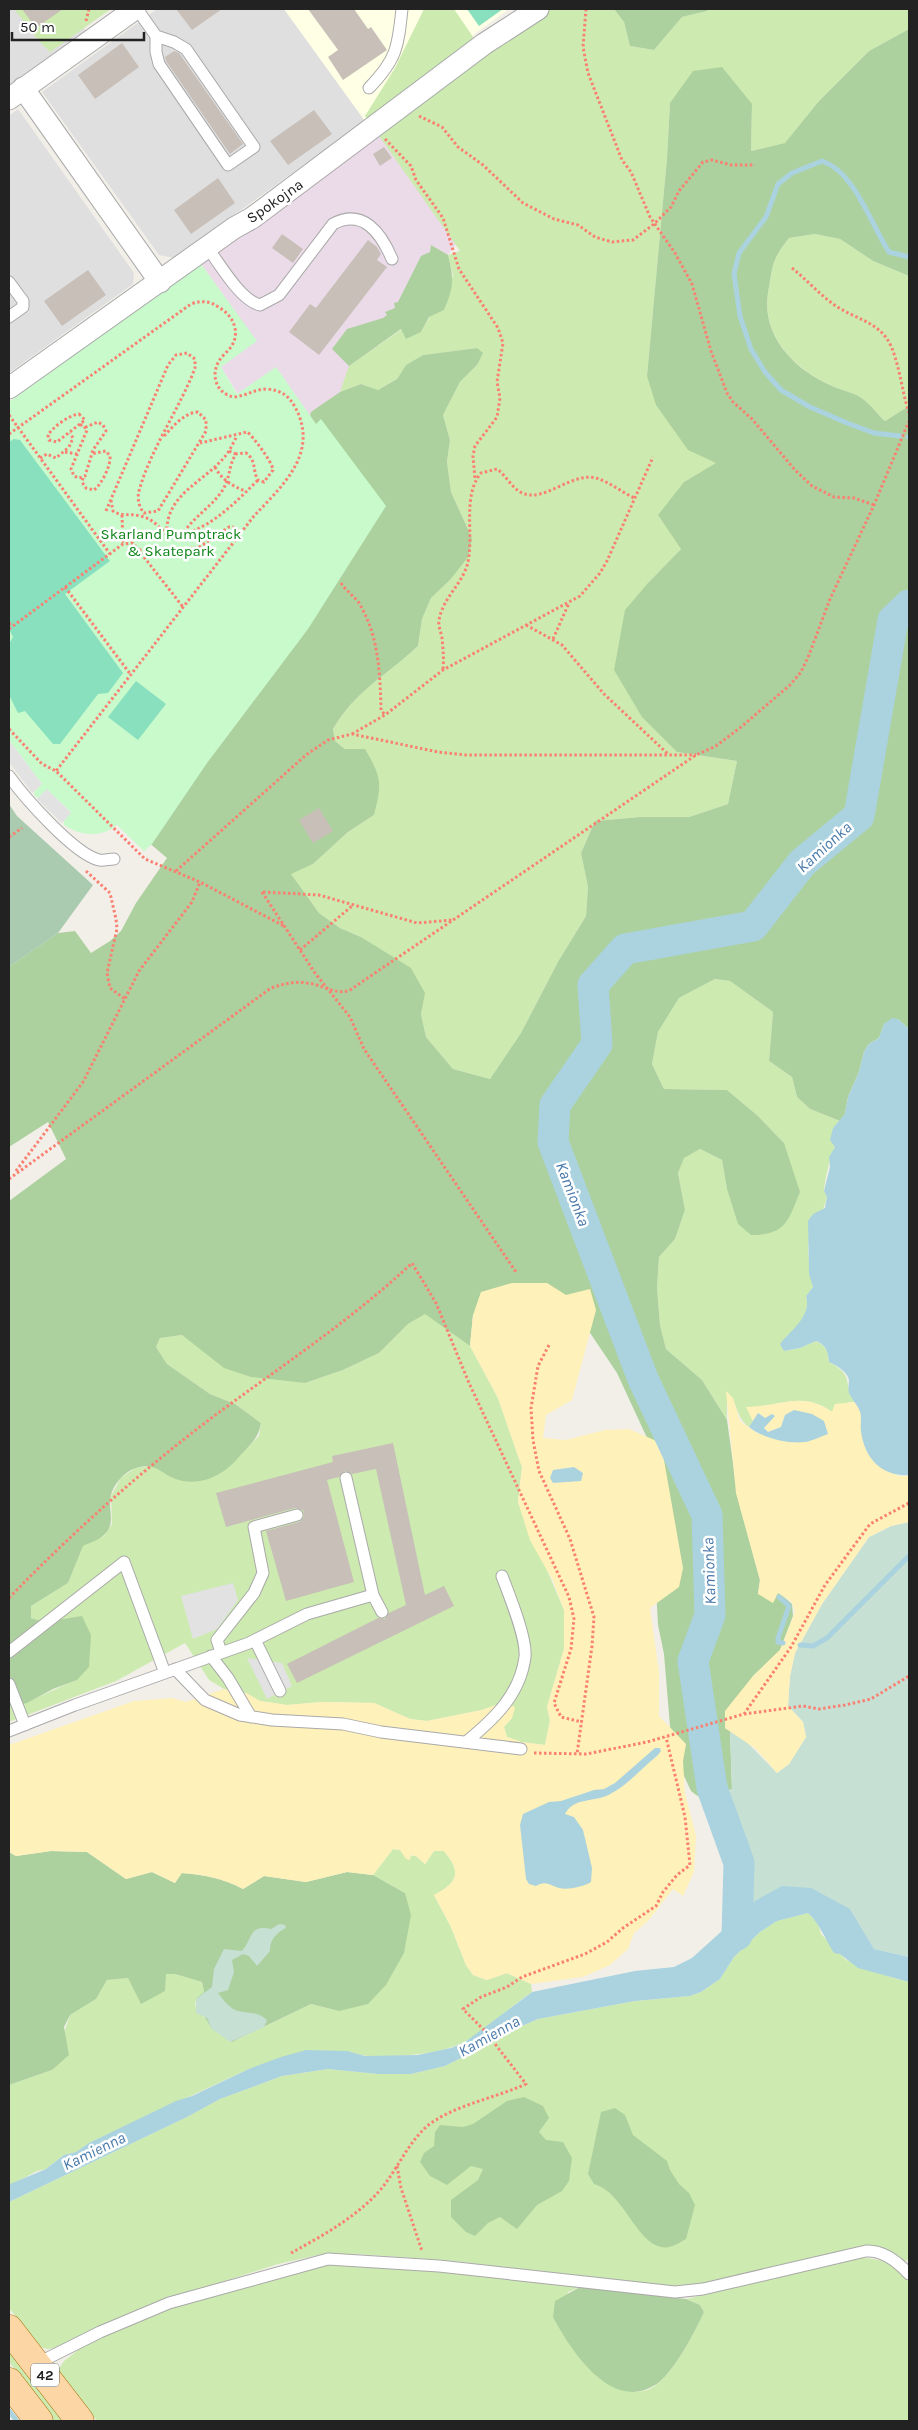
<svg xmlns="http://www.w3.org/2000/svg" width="918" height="2430" viewBox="0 0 918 2430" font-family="Karla,sans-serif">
<rect width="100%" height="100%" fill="#f2efe9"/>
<path fill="#e0dfdf" d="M9 9H70L86 31 9 85Z
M157 9H284L365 121 174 258 159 255 42 92Z
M18 109 134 273 133 284 9 373V116Z"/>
<path fill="#ebdbe8" d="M385 124 464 234 317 424 238 394 221 367 256 341 201 264Z"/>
<path fill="#ffffe5" d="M284 9H509L477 32 378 113 365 121Z"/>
<path fill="#cdebb0" d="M14 9H111L50 52 40 42Z
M424 9H454L484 53 541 13 551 9H614L624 22 630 46 654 50 682 17 707 11V9H909V29L869 51 819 101 786 143 751 151 752 104 670 103 667 158 647 376 717 463 684 482 681 549 648 583 677 752 737 761 728 804 689 817H640L595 821 581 853 588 887 586 916 559 960 521 1033 490 1079 453 1069 426 1037 421 1014 424 993 361 937 340 928 319 913 290 873 313 864 348 832 374 815 345 749 335 741 333 729C356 690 386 676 418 646L422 619 431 598 450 580 472 538 451 492 447 462 450 440 443 415 460 382 477 365V348L423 355 406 365 397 379 378 390 361 384 340 392 349 366 402 329 421 332 453 276 448 255 460 251 365 116 395 68Z
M815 234 840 239 873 261 909 276V406L885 421C877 414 869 402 860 397 852 392 841 390 832 386 796 370 761 336 768 293 773 265 771 261 789 238Z
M715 979 730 981 773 1012 769 1061 792 1077 797 1097 810 1109 840 1121 833 1128 835 1147C830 1156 825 1180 824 1191L827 1197C824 1213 812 1225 809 1240 806 1251 812 1276 813 1287L806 1296C811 1311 798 1328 786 1337L785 1351 800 1348 816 1341C826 1346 828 1351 829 1362 857 1377 841 1384 855 1402H849L832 1412C802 1390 781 1407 747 1407L753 1421 749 1427C736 1418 738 1403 727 1392V1420L702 1380 666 1349 660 1325 657 1288 659 1257 675 1239 685 1210 678 1173 683 1158 700 1149 722 1160 727 1189 784 1143 758 1116 727 1090 664 1089 652 1064 658 1032 679 998Z
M426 1313 470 1346 498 1398 522 1467 518 1502 564 1610V1649L547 1707 550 1720 545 1745 521 1742 507 1737 504 1727 512 1718 502 1703 482 1710 427 1721 410 1719 374 1703 322 1702 287 1705 260 1701 246 1693 224 1689 209 1680 185 1643 116 1681 9 1722V1707C33 1702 53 1689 77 1680L44 1622 31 1618V1606L68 1583 83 1545 104 1536 112 1524 111 1496 121 1478 135 1468 152 1466 172 1477 246 1449 259 1436 261 1423 235 1404 210 1394 167 1364 156 1347 160 1338 182 1335 201 1348 281 1379 305 1383 343 1370 379 1353 408 1324Z
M393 1849 400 1850 405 1855 416 1856 425 1864 434 1851H444C462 1872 458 1883 434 1895L451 1927 466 1965 473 1975 487 1980 507 1973 531 1984 532 1992C509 2007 489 2029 464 2042 440 2054 411 2055 385 2057 367 2058 352 2051 335 2052L251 2068 89 2143 76 2152 64 2155 46 2169 37 2171 9 2186V2085L52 2070 70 2015 96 1999 107 1980 166 1974H175L202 1982 204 1992 195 2003 197 2014C209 2016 206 2025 214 2030 221 2036 228 2038 237 2040L311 2004 339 2011 405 1893 373 1875Z
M808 1913 818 1923 821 1934 846 1960 890 1977 909 1982V2260L902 2262 880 2249 714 2283 670 2288 454 2261 357 2254H323L278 2264 210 2286 57 2348 47 2349 40 2347 9 2308V2202L187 2117 220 2099 282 2076 328 2069 378 2074H411L445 2066 499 2039 508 2032 538 2019 635 2001 690 1996 701 1992 720 1979 734 1957 760 1932 777 1921Z
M859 2258C883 2258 894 2264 909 2282V2421H97L58 2370 64 2361 82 2347 148 2316 278 2274 323 2265H372L580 2287 568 2292 561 2331 570 2343 634 2392C642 2392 650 2390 656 2385 673 2374 696 2330 704 2312L700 2305 686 2299Z
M9 2349 64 2421H54L9 2362Z"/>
<path fill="#add19e" d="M614 9H707V11L682 17 654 50 630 46 624 22Z
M909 29V276L873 261 840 239 815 234 789 238C771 261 773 265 768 293 761 336 795 370 832 386 841 390 852 392 860 397 869 402 877 414 885 421L909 406V1029L898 1019 884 1024 879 1038 869 1044 864 1052 859 1072 848 1097 845 1114 840 1121 810 1109 797 1097 792 1077 769 1061 773 1012 730 981 715 979 679 998 658 1032 652 1064 664 1089 727 1090 758 1116 784 1143 800 1192C788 1221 786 1235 751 1235L738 1224 727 1189 722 1160 700 1149 684 1158 678 1173 685 1210 675 1239 659 1257 657 1288 660 1325 666 1349 702 1380 727 1420 738 1499 760 1580 758 1594 778 1592 792 1604 793 1616 780 1650 753 1676 725 1728 730 1731 732 1789 707 1803 691 1791 672 1750 664 1654 658 1625 648 1440 617 1373 574 1309 473 1315 470 1346 425 1314 408 1324 379 1353 343 1370 305 1383 251 1377 224 1368 182 1335 160 1338 156 1347 167 1364 210 1394 235 1404 261 1423C258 1440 250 1444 239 1457 222 1477 197 1489 171 1477 157 1470 154 1463 136 1468 125 1471 114 1484 111 1495 107 1510 117 1523 104 1535 99 1540 89 1543 83 1546L68 1583 31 1606V1618L44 1622 82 1616 91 1635 89 1667 77 1680 53 1689 27 1703 9 1707V1201L66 1159 48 1122 9 1147V967L58 933 75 931 91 953 110 941 121 931 136 903 167 858 147 841 308 425 311 412 340 392 361 384 378 390 397 379 406 365 423 355 477 348 483 353 477 365 460 382 443 415 450 440 447 462 451 492 472 538 468 557 450 580 431 598 422 619 418 646C386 676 356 690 333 729L335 741 345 749H365C382 778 382 783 374 815L348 832 313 864 291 874 319 913 340 928 361 937 411 968 425 993 421 1014 426 1037 453 1069 490 1079 521 1033 559 960 586 916 588 887 581 853 595 821 640 817H689L728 804 737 761 677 752 642 717 614 670 625 610 648 583 681 549 658 515 684 482 716 463 688 450 656 405 647 376 667 158 670 103 693 71 722 67 752 104 751 151 785 143 819 101 869 51Z
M431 245 448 255C454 279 454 287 444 310L429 317 421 332 406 339 401 329 349 366 332 349 347 329 383 318 387 315 385 312 395 308 394 303 398 302 421 256 430 252Z
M51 1851 87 1852 126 1879 152 1872 175 1883 181 1873C205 1875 223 1878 243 1889L264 1876 306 1882 347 1872 373 1875 405 1893 411 1915 404 1953 386 1985 368 2004 339 2011 311 2004 232 2042 212 2029 204 2016 196 2013V1999L204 1992 202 1982 175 1974H166L165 1991 141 2004 128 1978 107 1980 96 1999 70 2015 64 2027 69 2055 52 2070 9 2085V1852L16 1856Z
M524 2097 543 2106 549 2118 539 2132 546 2140 563 2142 572 2158 569 2181 562 2191 537 2205 517 2229 500 2217 488 2223 475 2236 466 2232 451 2217V2200L478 2180 483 2169 471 2166 447 2185 430 2176 420 2162 424 2153 434 2146 435 2132 440 2125 463 2127 473 2124 507 2101Z
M615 2108 625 2115 633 2135 667 2161 670 2170 679 2184 689 2193 695 2205 686 2239C679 2243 670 2249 661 2247 636 2242 623 2192 594 2184L588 2174 601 2112Z
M580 2287 686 2299 700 2305 704 2312C696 2330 672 2376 655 2385 611 2413 570 2349 553 2317L555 2301Z"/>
<path fill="#c6e0d4" d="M909 1522V1957L874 1949 850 1909 755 1901 745 1910 739 1877 741 1860 734 1823 731 1812 723 1800 732 1789 730 1731 742 1737 777 1773 789 1764 806 1737 803 1722 788 1706 790 1676 795 1653 822 1604 869 1537 891 1526Z
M279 1924 285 1925 286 1928C277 1932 269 1941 270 1951L257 1966 249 1956 243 1954 232 1960 234 1972 228 1990 218 1993C222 1998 227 2005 233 2009 245 2015 257 2010 267 2020L264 2027 230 2042 212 2029 207 2018 196 2013V1999L212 1987 214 1969 224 1949 242 1951C253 1938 249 1924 271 1929Z"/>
<path fill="#fff1ba" d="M512 1283H547L566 1295 590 1289 596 1310 572 1400 546 1415 543 1438 566 1440 605 1430 629 1429 661 1443 683 1568 679 1587 650 1608 659 1672V1716L686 1744 683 1761 685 1793 696 1836 694 1872 683 1896 673 1889 648 1921 634 1933 628 1949 610 1965 583 1977 531 1984 507 1973 487 1980 473 1975 466 1965 451 1927 434 1895C458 1883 462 1872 444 1851H434L425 1864 416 1856 411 1855 410 1860 406 1859 400 1850 393 1849 373 1875 347 1872 306 1882 264 1876 243 1889C223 1878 205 1875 182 1873L175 1883 152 1872 126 1879 87 1852 51 1851 16 1856 9 1852V1745L134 1701 172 1698 186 1702 224 1689 246 1693 260 1701 287 1705 322 1702 374 1703 410 1719 427 1721 482 1710 502 1703 515 1707 512 1718 504 1727 507 1737 521 1742 545 1745 550 1720 547 1707 564 1649V1610L553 1581 530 1540 518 1502 522 1467 510 1433 498 1398 470 1346 473 1315 481 1292Z
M726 1391 733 1398 740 1421 757 1433 806 1442 828 1433 785 1415 781 1427 768 1432 764 1428 765 1418 759 1413 753 1421 746 1407C780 1407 802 1390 832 1412L835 1404 855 1402 861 1413V1432L898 1476H909V1522L891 1526 869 1537 822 1604 795 1653 790 1676 788 1706 803 1722 806 1737 789 1764 777 1773 756 1749 725 1728V1711L753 1676 780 1650 795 1612 791 1601 778 1593 773 1603 758 1594 760 1580 736 1493Z"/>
<path fill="#aacbaf" d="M9 804 17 816 93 885 58 933 9 967Z"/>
<path fill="#c8facc" d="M201 264 257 341 221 367 237 394 276 367 316 424 321 419 386 506 308 629 207 763 152 844 144 851 117 825C102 838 80 836 64 825V821L71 812 47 790 38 798 34 795V792L42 784 9 740V402Z"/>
<path fill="#88e0be" d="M467 9H503L479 26Z
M14 439 20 440 110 561 65 594 123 673 108 693 98 694 60 744H53L25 711 18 713 9 695V644L13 637 9 629V442Z
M136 681 166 704 138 740 108 717Z"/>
<path fill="#e2e2e2" d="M9 740 42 784 32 793 9 762Z
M47 789 71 813 62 823 37 799Z
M233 1583 238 1600 217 1629 193 1639 181 1596Z
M247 1658 282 1663 292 1686 267 1699Z"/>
<path fill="#aad3df" d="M892 1018 898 1019 909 1029V1475C882 1477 864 1458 861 1431 860 1425 862 1417 860 1412 858 1405 853 1401 850 1395 847 1390 849 1385 849 1380 847 1371 837 1366 829 1362 828 1351 826 1345 816 1341L800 1348 784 1351 780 1344C791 1330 812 1316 806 1296L813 1287 809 1274 808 1221 813 1214 825 1208 827 1197 824 1191 830 1167 829 1157 835 1147 830 1140 833 1128 845 1114 848 1097 859 1072 864 1052 869 1044 879 1038 884 1024Z
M794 1410 812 1414 824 1421 828 1434C821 1436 813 1441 805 1442 787 1444 763 1438 749 1427L758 1413 765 1418 772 1414 775 1416 764 1428 768 1432 781 1427 785 1415Z
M574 1467 583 1473 581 1481 553 1483 550 1478 553 1470Z
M655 1748H660L661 1751 658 1755C642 1768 625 1788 606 1796 592 1802 573 1798 565 1814L574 1817 583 1830 592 1868 591 1882C583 1887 568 1890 559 1888 550 1885 545 1880 536 1886L529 1884 526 1879 520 1825 523 1814 549 1802 561 1801 594 1790 604 1789 615 1783Z
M782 1886 811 1888 850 1909 874 1949 909 1957V1982L858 1968 840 1954 834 1953C825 1939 820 1924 808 1913L777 1921 760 1932 734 1957 720 1979 701 1992 690 1996 635 2001 538 2019 508 2032 499 2039 445 2066 411 2074H378L328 2069 282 2076 220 2099 187 2117 9 2202 10 2184 46 2169 64 2155 76 2152 89 2143 176 2101 192 2096 251 2068 281 2057 306 2050 347 2051 365 2056 418 2055 451 2048 465 2042 532 1992 635 1971 674 1967 692 1958 755 1901Z"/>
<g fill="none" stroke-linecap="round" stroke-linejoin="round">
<path stroke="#aad3df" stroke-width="5" d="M900 436 874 433 847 423 810 407 781 390 765 372 751 349 740 316 734 274 739 253 766 217 778 184 792 173 822 161C855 172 870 223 889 252L909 257
M908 437H909
M779 1597 789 1606 778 1638V1642L783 1643
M800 1645 813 1646 827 1638 909 1556
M9 2411 17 2421"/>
<path stroke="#aad3df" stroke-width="31" d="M737 1935 739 1863 712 1788 693 1661 710 1615 707 1515 643 1379 553 1142 555 1105 597 1044 593 985 625 949 753 926 802 863 859 816 893 620 909 605"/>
</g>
<path fill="#c7bfb8" d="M22 9H63L36 28Z
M176 9H222L192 30Z
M308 9H354L368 29 371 27 387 50 343 80 328 57 338 50Z
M122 43 139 67 95 99 78 75Z
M174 51 179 53 243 144 230 154 166 61 165 57Z
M314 110 332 134 288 165 270 141Z
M384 147 392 158 380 166 373 154Z
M218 178 235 203 191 234 174 210Z
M282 234 303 249 293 263 272 248Z
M368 240 377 247 381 254 377 260 387 267 319 355 289 332 310 304 316 308Z
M88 270 106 295 62 326 44 301Z
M319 808 333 831 313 843 299 820Z
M393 1443 425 1595 444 1586 454 1606 297 1683 287 1664 378 1618 385 1619 389 1613 406 1605 376 1469 352 1474 345 1471 339 1477 327 1480 354 1582 286 1601 266 1531 299 1522 304 1517 303 1510 295 1508 226 1527 216 1493 333 1462 332 1456Z"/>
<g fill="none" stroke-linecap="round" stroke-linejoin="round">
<defs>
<path id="service" d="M137 9 156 36 174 42 186 49 254 147 228 165 159 64 156 52V36
M369 88C397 59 398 47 402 9
M207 247C220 264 240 300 260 305L279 295 333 224C363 208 381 233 392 259
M9 282 23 301V307L9 317
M9 776C24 797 74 854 99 860 103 861 109 859 114 859
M373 1595 382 1612
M255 1640 280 1691
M9 1652 124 1562 165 1673
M221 1652 217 1640 254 1593 263 1573 254 1527 297 1515
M211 1656 228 1678 251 1717
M175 1669 205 1700 240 1715 272 1720 343 1724 381 1732 521 1749
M9 1684 25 1725
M9 1731 75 1705 249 1643 307 1614 373 1595 346 1478
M466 1742C494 1719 520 1695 525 1657 527 1638 509 1595 502 1576
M36 2364 100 2332 169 2303 328 2259 439 2266 675 2292 703 2289 866 2251C884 2250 898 2262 909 2274"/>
<path id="minor" d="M23 88 160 282
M9 99 135 9
M9 388 234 228 252 218 484 44 538 9"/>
<path id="primary" d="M9 2329 80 2421
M9 2382 39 2421"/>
</defs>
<use href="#service" stroke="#a9a9a9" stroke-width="13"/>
<use href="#minor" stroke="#a9a9a9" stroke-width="23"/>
<use href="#primary" stroke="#a06b00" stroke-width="29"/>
<path stroke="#fa8072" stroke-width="3" stroke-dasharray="2.5 2.5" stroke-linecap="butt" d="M586 9 583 47 588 73 622 160 631 172 650 217 675 253 692 284 711 351 727 393 733 402 752 419 795 470 812 486 834 497 854 498 874 505
M86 21 89 9
M419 116 442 127 458 147 483 165 523 203 554 219 578 225 595 237 612 242 633 240 654 224 671 207 679 191 703 162 712 160 731 165H755
M385 139 411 166 416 180 443 218 459 269 498 328 503 343 497 382 500 398 497 417 475 446 473 456 475 479
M792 268C807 280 821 296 836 306 857 320 880 322 891 346 900 367 902 392 909 413
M79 414 85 420 57 442 49 440 48 435C53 427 69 415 79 414Z
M9 415 110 554
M80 425H83L87 430 71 469 74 476 79 478 85 476 93 450 106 431 103 425 98 422 86 427
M9 434 191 304C202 300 210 301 220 308 233 316 241 332 231 347 227 352 222 356 219 361 210 376 217 394 234 397 246 396 255 389 267 389 281 390 289 396 295 407 320 453 282 486 254 516L56 771
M229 451C208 482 164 492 167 535 202 538 235 503 258 480
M65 452 77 454
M236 454 229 451 237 436
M40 458 47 454 56 458 69 447 73 438 70 433
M215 467C221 479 233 487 246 491
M83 478 82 482 86 488 94 490C102 484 111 465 110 456L106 451 91 454
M111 500 113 511C122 517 130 513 140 516 152 518 159 527 167 535
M106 511 168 365 176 355 187 353 195 359V368C180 408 150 450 139 491 137 499 139 507 144 513L158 511 206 431V420L198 412C183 413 173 427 163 437
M122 515 123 544
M184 532C195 516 211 507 222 491 231 477 228 466 236 454L246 453C257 461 252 470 258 480L264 482 273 470C273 463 252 435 247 432L200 443
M139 550 198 548 229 527H233L241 533
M341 583C346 591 354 596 359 603 379 636 380 673 381 710L385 715
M65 587 131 675
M9 623 12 627
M526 625 562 645 604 694 668 754
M9 629 123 544 133 543 183 607
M553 639 569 603
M443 669C444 659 443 649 442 638 441 632 438 626 439 620 443 597 463 584 468 562 474 534 462 496 481 473L497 469C507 476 513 491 525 494 545 501 573 472 596 478 609 482 622 492 634 498
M9 729 42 764 56 771 145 859 200 882 284 926
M352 734 385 715 443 670 580 596 600 573 607 561 653 457
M9 837 22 828
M86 871 110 893 116 919 117 929 107 973 110 988 125 999
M176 871 306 755 328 740 352 734 438 752 466 755H696
M262 892 315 973 350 1017 364 1049 516 1272
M263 892 319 895 417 923 452 920
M300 950 352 906
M16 1171 83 1082 139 971 192 902 200 882
M9 1179 271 988C283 984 294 981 307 983 321 984 336 996 350 990L696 755 716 746 741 727 790 685 801 672 809 655 830 599 874 505 909 421
M549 1345 538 1366 531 1408 533 1440 539 1471 570 1539 594 1617 592 1646 577 1754
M9 1598C68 1537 130 1481 197 1429 270 1373 345 1326 412 1263L436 1303 469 1383 569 1597 574 1619 571 1649 554 1703 561 1717 582 1722
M744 1714 803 1706 819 1709 845 1705 871 1699 909 1676
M534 1753 586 1754 647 1742 744 1714 791 1647 825 1585 870 1524 909 1503
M397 2166 401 2188 422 2251
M291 2253C324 2235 362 2214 385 2184 400 2164 411 2138 431 2123 459 2104 495 2098 526 2084L485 2031 463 2009 481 1997 507 1987 522 1977 585 1954 607 1942 623 1928 656 1906 663 1892 677 1875 690 1865 685 1817 666 1737"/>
<use href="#service" stroke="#fff" stroke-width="11"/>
<use href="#minor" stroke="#fff" stroke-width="21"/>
<use href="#primary" stroke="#fcd6a4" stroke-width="28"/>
</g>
<g text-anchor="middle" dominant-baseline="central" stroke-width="5" stroke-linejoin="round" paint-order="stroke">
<rect fill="#fff" stroke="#646464" stroke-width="1" x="31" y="2363.5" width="28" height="23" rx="4"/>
<g font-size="14" font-weight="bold" fill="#222">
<text x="45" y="2375">42</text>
</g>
<g font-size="15" fill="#222" stroke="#fff">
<text transform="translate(275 201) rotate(-35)">Spokojna</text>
</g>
<g font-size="15" fill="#0c8416" stroke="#fff">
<text x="171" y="534">Skarland Pumptrack<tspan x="171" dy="17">&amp; Skatepark</tspan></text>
</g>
<g font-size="16" font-style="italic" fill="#4a7aab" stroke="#fff">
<text transform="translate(824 847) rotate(-42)">Kamionka</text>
<text transform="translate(573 1194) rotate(69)">Kamionka</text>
<text transform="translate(709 1571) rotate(-92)">Kamionka</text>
<text transform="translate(489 2036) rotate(-29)">Kamienna</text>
<text transform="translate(94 2151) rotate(-26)">Kamienna</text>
</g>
</g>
<rect width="918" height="2430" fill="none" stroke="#222222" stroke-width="20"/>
<path d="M12 32v8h132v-8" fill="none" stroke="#222222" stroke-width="2.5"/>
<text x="20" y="32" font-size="15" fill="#222222" stroke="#ffffff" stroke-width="4" paint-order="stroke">50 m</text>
</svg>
